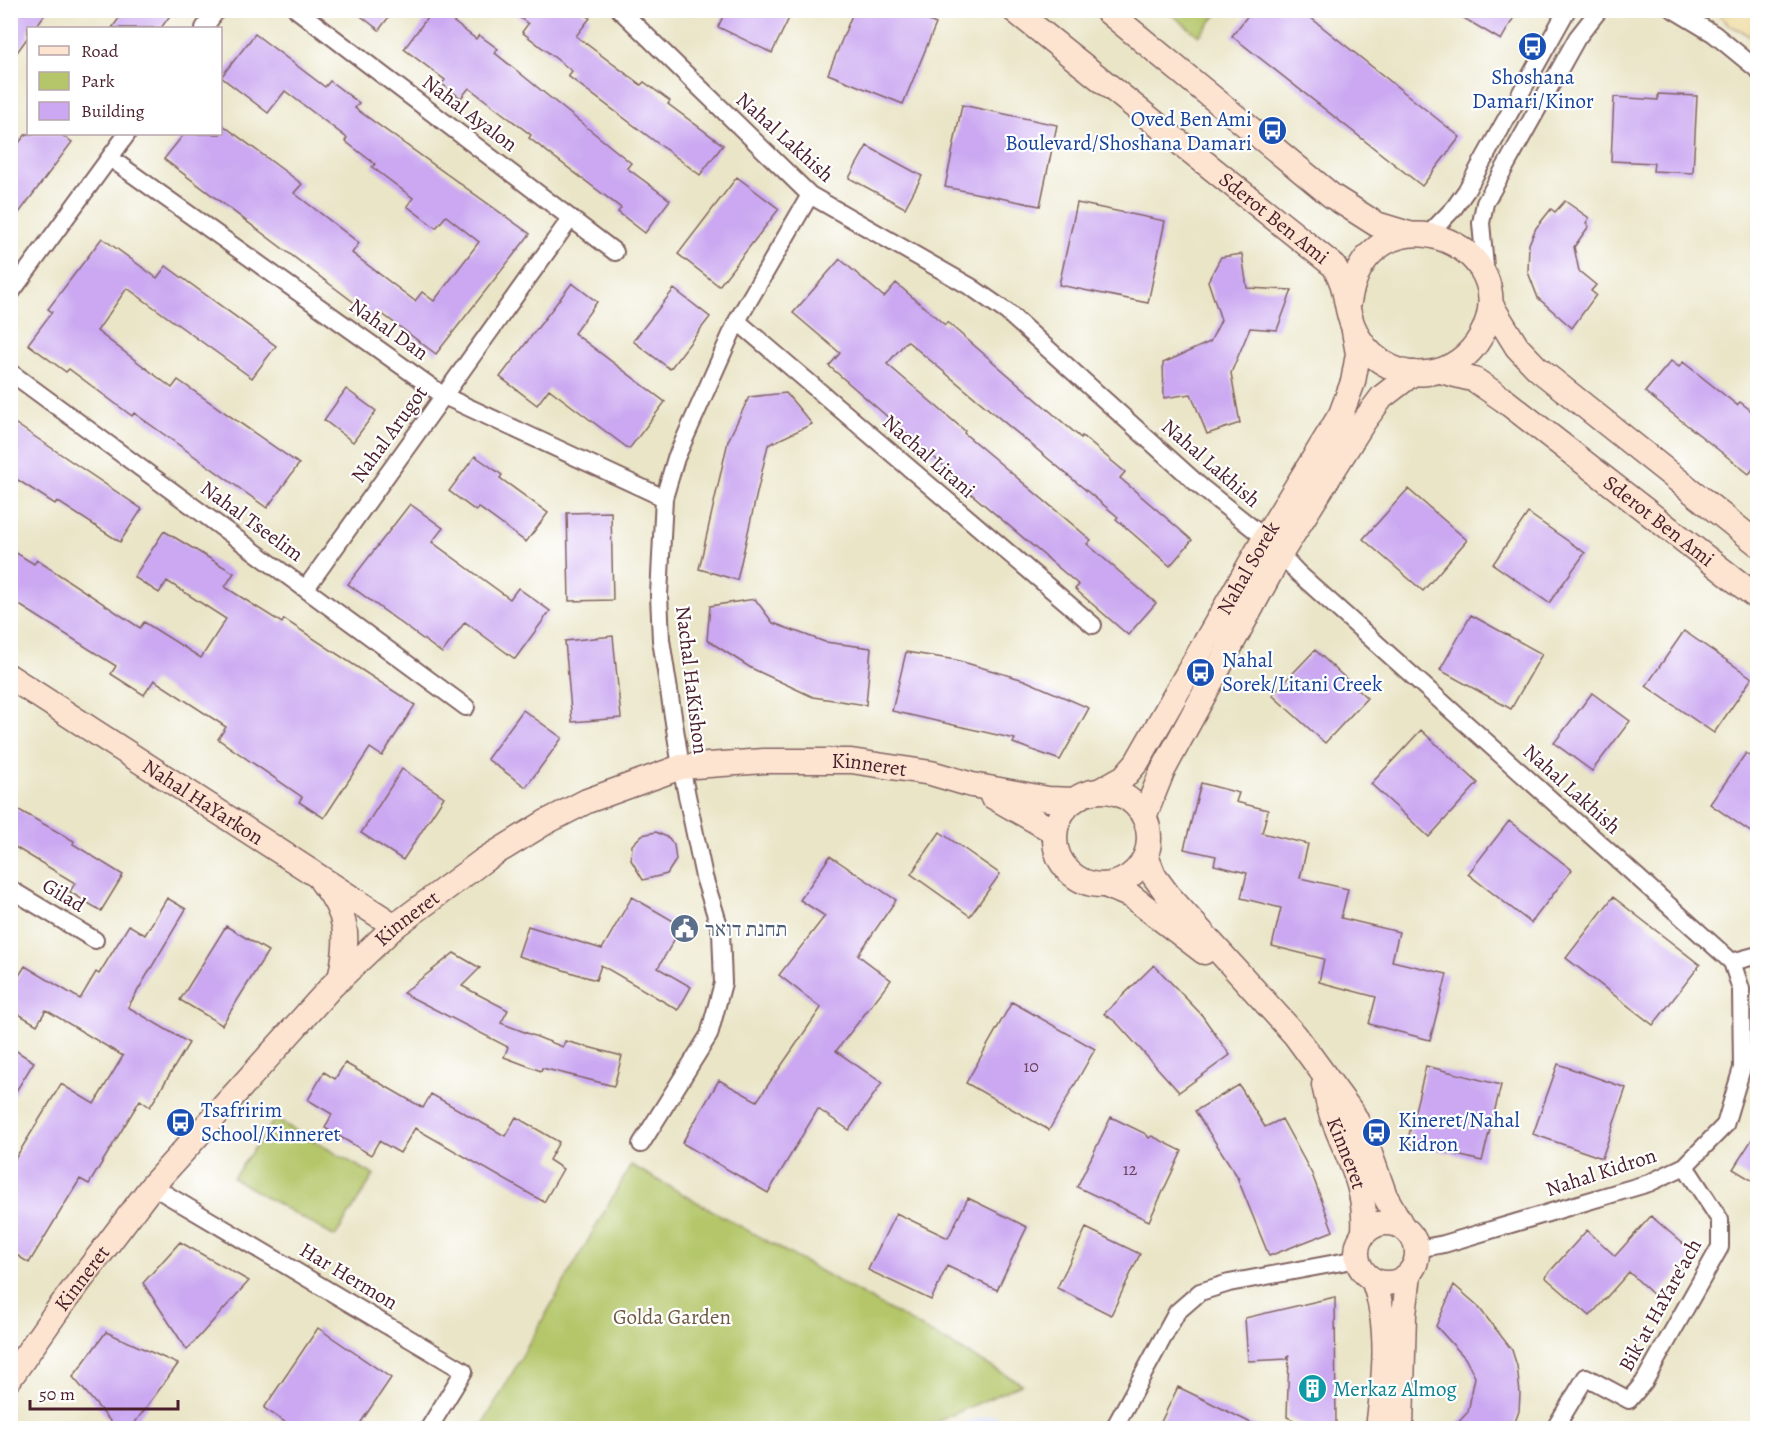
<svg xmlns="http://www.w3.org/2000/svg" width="1768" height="1439" viewBox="0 0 1768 1439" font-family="Alegreya,'Frank Ruhl Libre',serif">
<rect width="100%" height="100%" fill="#fff"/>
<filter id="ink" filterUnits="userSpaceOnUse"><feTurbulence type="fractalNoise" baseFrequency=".0167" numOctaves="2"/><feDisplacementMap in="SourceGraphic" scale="12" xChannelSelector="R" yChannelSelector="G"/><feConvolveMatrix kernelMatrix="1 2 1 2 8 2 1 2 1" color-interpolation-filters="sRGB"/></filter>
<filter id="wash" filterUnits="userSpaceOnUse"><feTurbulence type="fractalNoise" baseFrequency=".008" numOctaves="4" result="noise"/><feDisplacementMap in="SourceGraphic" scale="24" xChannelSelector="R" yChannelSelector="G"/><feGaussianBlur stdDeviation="1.35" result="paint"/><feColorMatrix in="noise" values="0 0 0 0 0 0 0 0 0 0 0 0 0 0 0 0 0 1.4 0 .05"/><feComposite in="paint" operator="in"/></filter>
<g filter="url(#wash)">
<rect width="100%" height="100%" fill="#eae5c7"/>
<path fill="#d2d9f9" d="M992 1415 1036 1428H943Z"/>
<path fill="#b4c669" stroke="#7f724a" stroke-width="1.5" d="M1167 11H1220L1199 36Z
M275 1119 374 1175 335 1237 233 1178Z
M631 1165 1022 1384 923 1428H481Z"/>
<path fill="#eeda9e" stroke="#9c7c64" stroke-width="1.5" d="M1716 11H1757V40L1728 24Z"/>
<g id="blocks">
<path fill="#cba8f1" d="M10 10H48L35 28H28V37L10 62Z
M125 10H174L161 28H112Z
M353 10H394L379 30Z
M433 10H438L476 39 479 35 498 49 495 53 631 163 627 168 670 200 645 233 618 212 621 208 529 138 531 135 469 88 461 98 442 84 445 80 404 49Z
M510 10H580L590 18 576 36 641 85 644 82 670 101 668 104 723 145 700 175 568 76 572 71 522 32 528 24Z
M726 10H793L772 53 718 27Z
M854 10H903L936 24 903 104 828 74Z
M1252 10H1301L1460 137 1422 186 1232 36Z
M1450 10H1518L1501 40Z
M255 34 325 87 330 81 359 103 355 108 530 234 436 354 381 313 376 319 164 159 184 134H220V123L302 184 294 193 359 243 352 253 415 301 422 292 434 301 479 242 446 216 436 228 407 206 413 198 372 167 375 164 345 141 347 138 285 91 268 113 221 77Z
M1658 94 1697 96 1693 173 1653 171 1654 163 1611 161 1614 97 1658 100Z
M962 105 1057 125 1040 206 945 187Z
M26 134H60L72 142 10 225V154Z
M867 146 922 176 905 208 849 178Z
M737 177 779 209 719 286 678 254Z
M1565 201 1589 218 1586 223 1589 226 1574 247 1579 271 1596 285 1591 291 1596 295 1572 328 1538 298 1528 272 1529 244 1536 228 1551 209 1555 212Z
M1077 203 1165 221 1148 303 1059 285Z
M102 238 157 278 166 266 276 346 252 378 127 288 97 331 172 388 178 380 299 464 267 508 134 413 132 416 69 369 66 372 28 344 52 312 48 309Z
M1242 254 1247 288 1292 290 1277 330 1250 328 1231 373 1240 423 1207 434 1191 394 1164 398 1163 363 1210 342 1221 320 1208 281 1221 257Z
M840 259 884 297 896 283 945 325 947 322 1081 438 1082 436 1125 472 1120 478 1192 540 1170 566 1116 519 1118 517 907 341 887 364 965 431 964 433 1091 540 1087 544 1156 603 1128 635 1075 589 1079 585 949 475 952 473 829 366 840 353 793 313Z
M572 283 597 302 574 333 665 402 629 449 549 389 537 405 500 377Z
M674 289 710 317 670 369 633 341Z
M1671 361 1679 367 1683 362 1737 405 1740 402 1758 416V463L1749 474 1645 392Z
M346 389 376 411 353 442 324 420Z
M786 393 812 424 768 445 737 580 699 569 728 441 749 397Z
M10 420 142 509 120 542 57 501 55 504 10 475Z
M475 456 502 475 500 478 548 513 526 542 478 507 476 511 449 491Z
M1408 489 1467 540 1423 591 1363 539Z
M410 504 443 528 432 542 510 599 518 588 550 611 515 659 465 622 442 653 348 584Z
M611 512 613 600 569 601 567 513Z
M1528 513 1585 553 1549 603 1493 564Z
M164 531 234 573 225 587 282 623 284 619 415 705 382 756 370 748 324 818 299 802 302 797 218 739 226 727 154 680 144 695 111 674 116 666 10 599V549L34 564 37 560 140 628 144 622 201 658 226 619 167 581 159 593 134 577Z
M755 599 773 623 825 642 871 648 866 705 813 697 751 668 707 640 710 606Z
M1471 615 1542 654 1511 709 1440 670Z
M1684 631 1752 678 1714 733 1646 686Z
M613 636 621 718 572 722 565 641Z
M1315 650 1367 698 1325 743 1272 695Z
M906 652 956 660 1024 680 1089 708 1060 760 1013 743 1015 739 892 711Z
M1592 693 1630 721 1592 771 1554 743Z
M523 710 562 738 526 787 487 759Z
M1421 730 1478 783 1429 837 1371 784Z
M1746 753 1758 761V837L1710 804Z
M402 769 444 797 403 860 361 833Z
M1201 783 1239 793 1236 802 1268 810 1262 833 1308 844 1300 878 1348 889 1341 918 1399 932 1392 961 1447 974 1430 1040 1369 1024 1376 997 1319 982 1324 959 1272 946 1281 908 1241 898 1247 873 1214 865 1216 856 1184 849Z
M10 805 74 841 73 844 123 875 101 911 70 892 75 883 10 844Z
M1509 821 1572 870 1531 923 1468 874Z
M656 832 669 838 674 845 676 860 667 874 643 880 631 860 632 845 642 835Z
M940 832 1000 874 970 916 911 874Z
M830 856 896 900 858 955 891 980 836 1051 882 1083 849 1130 818 1109 768 1193 682 1143 719 1080 757 1101 821 1008 779 975 825 916 800 900Z
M632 897 682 926 658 968 691 987 678 1010 601 965 596 980 518 956 528 926 602 949Z
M1613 897 1700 965 1653 1025 1566 958Z
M167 898 186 909 128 1007 189 1043 150 1107 140 1100 89 1184 80 1179 29 1263 10 1251V1167L61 1084 94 1104 123 1056 46 1010 37 1025 10 1009V990L25 966 80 999 96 972 99 974 129 925 145 935Z
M226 926 268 951 222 1025 180 1000Z
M454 953 480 968 462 986 508 1010 501 1023 563 1047 565 1041 622 1056 614 1086 542 1068 541 1071 504 1057 508 1047 403 993Z
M1154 965 1201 1014 1230 1055 1179 1092 1116 1022 1104 1014Z
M1012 1002 1095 1049 1049 1130 966 1083Z
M10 1047 34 1062 10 1101Z
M345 1063 423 1108 431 1094 505 1136 516 1117 559 1142 549 1160 563 1169 544 1202 415 1128 400 1153 379 1141 371 1155 325 1128 332 1114 308 1100 324 1072 335 1079Z
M1558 1064 1626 1088 1602 1158 1533 1134Z
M1426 1066 1501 1085 1482 1161 1407 1143Z
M1239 1085 1265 1127 1282 1119 1312 1174 1333 1231 1269 1256 1237 1177 1239 1179 1195 1111Z
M1111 1117 1146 1134 1149 1138 1152 1136 1182 1151 1149 1221 1077 1187Z
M1758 1130V1184L1733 1169Z
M968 1198 1027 1227 997 1290 947 1266 931 1300 868 1270 896 1213 948 1238Z
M1651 1216 1695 1254 1656 1297 1629 1272 1590 1316 1545 1277 1587 1230 1615 1256Z
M1086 1228 1140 1254 1111 1315 1057 1288Z
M180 1242 249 1281 187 1350 143 1283Z
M1454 1285 1477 1305 1512 1350 1517 1366 1520 1393 1519 1411 1513 1428H1453L1468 1412 1475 1377 1465 1358 1436 1326Z
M1335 1297 1336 1428H1310L1287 1417 1289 1355 1287 1359 1248 1361 1245 1318Z
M318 1328 391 1378 357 1428H294L264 1408Z
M106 1332 178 1364 131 1428H116L73 1377Z
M1178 1387 1207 1401 1261 1428H1158Z"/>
</g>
</g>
<g filter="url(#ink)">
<use href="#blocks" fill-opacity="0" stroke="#826462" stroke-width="1.5"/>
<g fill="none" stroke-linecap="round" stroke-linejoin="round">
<defs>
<path id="street" d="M297 10 615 252
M620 10 810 195 971 287 1007 312 1201 487 1265 538 1298 573 1732 962 1758 955
M1674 10 1714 34 1758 70
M204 28 217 10
M110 158 444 396 664 498
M1429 234 1454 208 1466 191 1567 10
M1486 277 1481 223 1485 203 1577 38 1599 10
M10 294 127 134
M737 321 1093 625
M10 372 466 707
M306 588 571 218
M10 889 95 940
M641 1144 709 1035 723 983 721 932 704 877 681 767 661 640 659 595 664 498 676 458 737 321 810 195
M152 1186 464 1371 429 1428
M1418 1249 1444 1244 1649 1183 1685 1166 1725 1125 1742 1068 1741 989 1732 962
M1114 1428 1177 1312 1200 1292 1229 1283 1358 1259
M1555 1428 1586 1377 1629 1400 1644 1382 1720 1247V1220L1685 1166"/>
<g id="secondary">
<path id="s1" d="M1014 10 1334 266C1348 288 1344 304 1353 326 1364 356 1395 377 1427 373 1450 371 1470 356 1481 336 1531 243 1368 180 1349 302"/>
<path d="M1106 10 1332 196 1376 224 1409 234"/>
<path d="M1491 305 1517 347 1537 368 1758 544"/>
<path id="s2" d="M1440 371 1475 380 1504 400 1758 598"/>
<path id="s3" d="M10 677 395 926"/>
<path id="s4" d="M1099 791 1124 777 1137 762 1265 538 1341 414 1353 382 1358 354 1354 331"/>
<circle cx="1102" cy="838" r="47"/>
<path d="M992 796 1055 832"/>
<path d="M1144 817 1162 772 1281 553 1364 421 1382 397 1413 373"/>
<path d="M1146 856 1154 876 1168 895 1295 1035 1353 1114 1363 1134 1385 1196 1402 1226"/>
<path d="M322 882C349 915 349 939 340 979"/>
<path d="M1105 885 1131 896 1204 952"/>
<path id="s5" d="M1324 1085C1327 1097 1329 1110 1334 1121 1349 1161 1367 1188 1364 1233"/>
<circle cx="1387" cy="1253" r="30"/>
<path d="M1373 1280C1391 1326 1384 1381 1378 1428"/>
<path id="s6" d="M10 1378 57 1311 152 1186 332 986 395 926 484 860 546 822 587 801 681 767 764 761H851L931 773 972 785 1048 799 1075 800"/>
<path d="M1401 1428 1404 1314 1409 1275"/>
</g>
</defs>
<use href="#street" stroke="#826462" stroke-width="20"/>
<use href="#secondary" stroke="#826462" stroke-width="27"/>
<use href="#street" stroke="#fff" stroke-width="16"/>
<use href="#secondary" stroke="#fde4d1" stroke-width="24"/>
</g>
</g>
<defs>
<symbol id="bus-disc" viewBox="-11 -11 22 22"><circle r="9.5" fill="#1a4fb4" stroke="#fff"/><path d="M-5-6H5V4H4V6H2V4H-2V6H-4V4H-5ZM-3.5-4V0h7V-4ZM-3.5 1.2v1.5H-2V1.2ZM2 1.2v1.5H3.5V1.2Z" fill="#fff"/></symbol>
<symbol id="civic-disc" viewBox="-11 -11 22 22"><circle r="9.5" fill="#5c6f8a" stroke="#fff"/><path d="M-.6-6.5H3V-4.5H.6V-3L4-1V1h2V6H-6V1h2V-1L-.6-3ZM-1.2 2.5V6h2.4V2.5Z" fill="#fff"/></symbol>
<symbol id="building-disc" viewBox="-11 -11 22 22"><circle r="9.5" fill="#0f9aa8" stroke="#fff"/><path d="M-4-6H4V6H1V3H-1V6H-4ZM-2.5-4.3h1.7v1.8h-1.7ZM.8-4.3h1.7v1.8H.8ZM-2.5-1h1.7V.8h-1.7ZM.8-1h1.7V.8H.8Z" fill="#fff"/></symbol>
</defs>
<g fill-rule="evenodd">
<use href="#bus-disc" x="1516" y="30" width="33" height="33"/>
<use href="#bus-disc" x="1256" y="114" width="33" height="33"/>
<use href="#bus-disc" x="1184" y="656" width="33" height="33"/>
<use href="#civic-disc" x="668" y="912" width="33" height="33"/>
<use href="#bus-disc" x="164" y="1106" width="33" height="33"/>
<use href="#bus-disc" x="1360" y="1116" width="33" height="33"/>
<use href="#building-disc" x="1296" y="1372" width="33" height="33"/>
</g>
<g text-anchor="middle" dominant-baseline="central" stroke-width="4.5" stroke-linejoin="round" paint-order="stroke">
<g font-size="18" fill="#6a415c">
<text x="1031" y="1066">10</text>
<text x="1130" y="1169">12</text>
</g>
<g font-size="21" fill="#164399" stroke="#fff" text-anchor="start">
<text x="1533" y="77" text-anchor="middle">Shoshana<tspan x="1533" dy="24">Damari/Kinor</tspan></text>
<text x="1252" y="119" text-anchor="end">Oved Ben Ami<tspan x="1252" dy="24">Boulevard/Shoshana Damari</tspan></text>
<text x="1222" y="660">Nahal<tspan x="1222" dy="24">Sorek/Litani Creek</tspan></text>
<text x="201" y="1110">Tsafririm<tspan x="201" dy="24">School/Kinneret</tspan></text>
<text x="1398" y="1120">Kineret/Nahal<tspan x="1398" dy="24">Kidron</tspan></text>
</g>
<g font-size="21" fill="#4a1f2b" stroke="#fff">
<text transform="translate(470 113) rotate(37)">Nahal Ayalon</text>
<text transform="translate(785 137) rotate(42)">Nahal Lakhish</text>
<text stroke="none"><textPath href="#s1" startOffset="333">Sderot Ben Ami</textPath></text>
<text transform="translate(389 329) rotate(35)">Nahal Dan</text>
<text transform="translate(389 434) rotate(-54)">Nahal Arugot</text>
<text transform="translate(929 456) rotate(41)">Nachal Litani</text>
<text transform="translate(1211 463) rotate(41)">Nahal Lakhish</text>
<text transform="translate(252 521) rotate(36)">Nahal Tseelim</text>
<text stroke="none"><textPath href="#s2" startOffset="268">Sderot Ben Ami</textPath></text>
<text stroke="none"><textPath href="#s4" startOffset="272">Nahal Sorek</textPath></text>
<text transform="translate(692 680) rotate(83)">Nachal HaKishon</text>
<text stroke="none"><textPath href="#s6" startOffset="1113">Kinneret</textPath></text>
<text transform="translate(1572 789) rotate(42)">Nahal Lakhish</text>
<text stroke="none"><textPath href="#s3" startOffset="230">Nahal HaYarkon</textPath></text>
<text transform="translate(64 895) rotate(31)">Gilad</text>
<text stroke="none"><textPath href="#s6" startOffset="609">Kinneret</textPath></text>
<text stroke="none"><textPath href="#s5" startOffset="72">Kinneret</textPath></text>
<text transform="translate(1601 1172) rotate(-18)">Nahal Kidron</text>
<text transform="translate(349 1276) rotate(31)">Har Hermon</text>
<text stroke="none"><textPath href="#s6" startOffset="123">Kinneret</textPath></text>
<text transform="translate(1660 1305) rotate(-61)">Bik'at HaYare'ach</text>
</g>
<g font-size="21" fill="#4e5e75" stroke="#fff" text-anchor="start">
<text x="705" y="929">תחנת דואר</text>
</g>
<g font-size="21" fill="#6f5941" stroke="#fff">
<text x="672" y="1317">Golda Garden</text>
</g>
<g font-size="21" fill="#0d838f" stroke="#fff" text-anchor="start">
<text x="1333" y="1389">Merkaz Almog</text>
</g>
</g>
<rect width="1768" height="1439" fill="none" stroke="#fff" stroke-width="36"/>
<rect x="27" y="27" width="195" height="108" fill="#ffffff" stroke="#b7a5aa" stroke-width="1.5"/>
<rect x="39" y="46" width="30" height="9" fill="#fde4d1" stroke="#b7a5aa" stroke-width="1.5"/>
<text x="81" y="57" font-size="18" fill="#4a1f2b">Road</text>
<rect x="39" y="72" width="30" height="18" fill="#b4c669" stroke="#b7a5aa" stroke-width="1.5"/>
<text x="81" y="87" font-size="18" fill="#4a1f2b">Park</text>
<rect x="39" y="102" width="30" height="18" fill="#cba8f1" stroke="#b7a5aa" stroke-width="1.5"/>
<text x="81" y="117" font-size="18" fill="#4a1f2b">Building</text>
<path d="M30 1400v9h148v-9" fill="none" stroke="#4a1f2b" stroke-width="3"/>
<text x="39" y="1400" font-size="18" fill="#4a1f2b" stroke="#ffffff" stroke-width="4.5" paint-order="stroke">50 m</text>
</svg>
